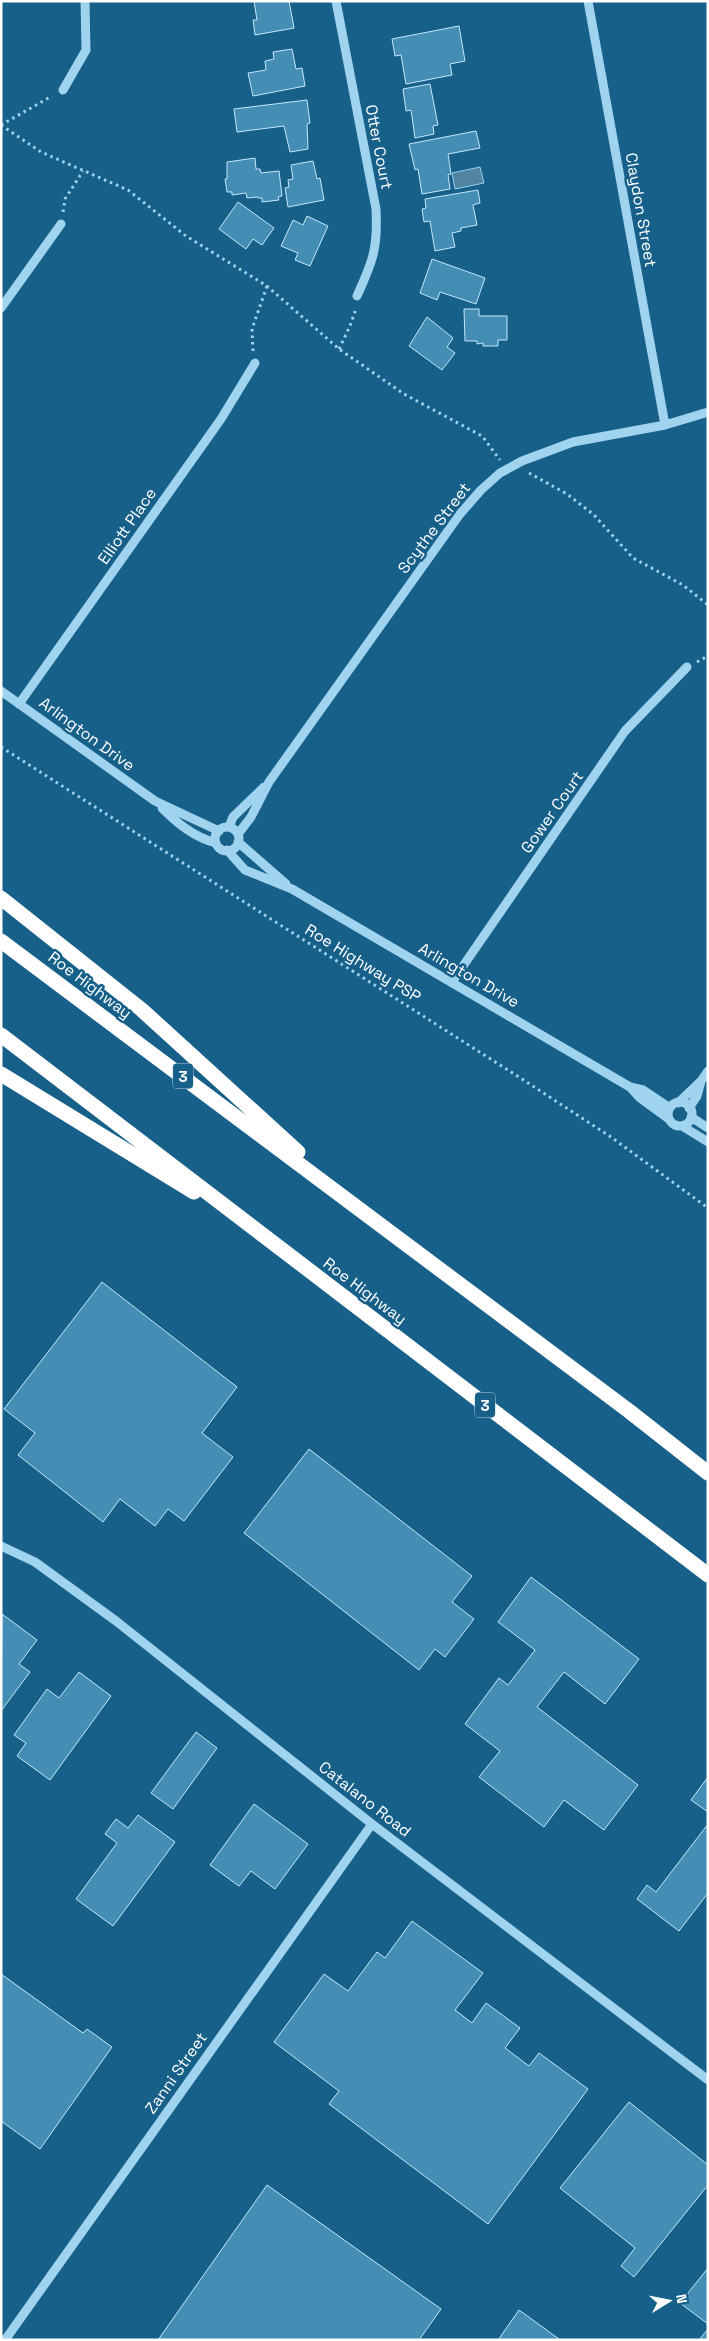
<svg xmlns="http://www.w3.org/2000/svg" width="709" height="2341" viewBox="0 0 709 2341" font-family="'Space Grotesk',sans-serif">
<rect width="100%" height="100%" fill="#17608a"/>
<path fill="#5185a2" stroke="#93d1f1" d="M480 167 484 183 455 189 452 173Z"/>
<path fill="#448db5" stroke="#c6e8fa" d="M248 1H289L294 28 255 35 253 20H257L254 1Z
M459 26 465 61 450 64 452 75 406 84 401 55 395 56 392 39Z
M292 49 296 69 302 68 305 86 253 96 248 73 266 70 265 61 274 59 273 52Z
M430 84 438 125 433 126 434 134 415 138 411 110 406 111 403 89Z
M307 100 310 123 307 124 308 149 290 152 284 126 237 132 234 109Z
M476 131 480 148 448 154 451 174 448 175 450 189 422 194 418 169 415 170 409 144Z
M255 158 256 169H260L261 173 279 171 282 196 278 197 279 200 262 202V198H258V197L247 198 246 193 232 195V192H227L225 179H227V162Z
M313 161 317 179 320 178 324 200 288 207 285 188 289 187 288 180 293 179 291 165Z
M478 190 480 203 473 205 477 225 461 228V231L452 233 455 247 435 251 430 221 424 222 422 209 426 208 425 199Z
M238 202 274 228 262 245 253 239 246 249 219 229Z
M307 216 328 226 310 266 295 260 298 253 281 246 293 220 303 225Z
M432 259 485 278 476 304 440 292 437 300 420 293Z
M464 309H479V316H507V340H498V346H483V343L477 344V341H465Z
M427 317 453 338 447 347 455 353 442 370 409 346Z
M102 1282 237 1387 202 1433 233 1457 184 1521 168 1509 155 1526 120 1499 103 1522 18 1455 35 1433 4 1409Z
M309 1449 472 1576 452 1602 474 1619 445 1657 435 1649 419 1670 244 1533Z
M531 1577 639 1659 605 1704 564 1672 537 1707 638 1785 604 1830 564 1800 544 1827 479 1777 500 1751 465 1724 499 1678 508 1685 535 1650 498 1622Z
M2 1614 37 1640 19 1664 30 1672 1 1711Z
M79 1672 111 1696 50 1780 17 1756 26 1743 14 1735 47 1689 59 1698Z
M196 1732 217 1748 173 1809 151 1793Z
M708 1777V1812L691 1800Z
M254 1804 308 1844 275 1889 251 1871 239 1886 210 1865Z
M138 1815 175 1842 113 1926 76 1899 117 1843 105 1834 116 1819 128 1828Z
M708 1824V1893L679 1931 637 1899 647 1885 656 1892Z
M412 1921 483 1973 455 2010 472 2023 486 2003 520 2028 505 2048 529 2066 539 2053 588 2089 488 2224 329 2104 339 2091 274 2042 324 1974 348 1991 377 1952 385 1958Z
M1 1974 83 2033 87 2029 112 2047 40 2149 1 2121Z
M629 2102 708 2165V2185L634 2277 621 2266 635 2248 560 2188Z
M267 2185 441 2309 419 2340H158Z
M708 2268V2324L680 2303Z
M519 2310 559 2339 558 2340H498Z
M708 2329V2340H699Z"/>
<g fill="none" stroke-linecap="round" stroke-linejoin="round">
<path stroke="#a0d3ee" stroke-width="3" stroke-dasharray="2.5 4" stroke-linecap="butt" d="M1 125 41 152 128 190 186 236 267 286 339 349 404 394 482 436 500 460
M1 125 52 96
M63 212 65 199 83 171
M339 349 350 326 356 309
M253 351 252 329 267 286
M529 473 567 494 594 515 633 558 683 585 708 605
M697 662 708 656
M1 747 522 1079 611 1137 708 1208"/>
<path stroke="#a0d3ee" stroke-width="9" d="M336 1 376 209C378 248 373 261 357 296
M588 1 665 425
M63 90 86 50 85 1
M1 308 61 224
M1 691 155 801 219 831
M19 704 221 419 255 363
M162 808C178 824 194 837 216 843
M229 827 233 817 264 787
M215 839a12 12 0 1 1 24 0a12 12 0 1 1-24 0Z
M238 834 251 817 269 782 460 514 481 490 500 473 522 461 573 442 665 425 708 412
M238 842 286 884
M227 850 245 870 292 889 630 1087 639 1097 669 1119
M452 982 625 731 687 667
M630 1087 643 1090 670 1108
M668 1114a12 12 0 1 1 24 0a12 12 0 1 1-24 0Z
M678 1103 701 1081 708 1071
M689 1108 697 1096 701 1081
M691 1117 708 1128
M682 1126 708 1142
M1 1546 35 1562 116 1621 372 1824 708 2080
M5 2340 372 1824"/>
<path stroke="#fff" stroke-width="15" d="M1 898 142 1010 298 1152
M1 941 629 1411 708 1473
M1 1035 708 1575
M1 1074 194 1192"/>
</g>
<g text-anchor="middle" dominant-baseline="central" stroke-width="5" stroke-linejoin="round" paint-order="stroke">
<g fill="#17608a" stroke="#b9cfdc" stroke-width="1">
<rect x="173" y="1063.5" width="20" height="25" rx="4"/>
<rect x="475" y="1392.5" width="20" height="25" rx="4"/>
</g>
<g font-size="15" font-weight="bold" fill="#fff">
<text x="183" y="1076">3</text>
<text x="485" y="1405">3</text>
</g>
<g font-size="16" fill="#fff" stroke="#17608a">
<text transform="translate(379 147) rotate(79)">Otter Court</text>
<text transform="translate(641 210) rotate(80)">Claydon Street</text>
<text transform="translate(127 526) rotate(-55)">Elliott Place</text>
<text transform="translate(434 528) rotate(-53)">Scythe Street</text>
<text transform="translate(87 734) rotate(36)">Arlington Drive</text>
<text transform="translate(552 812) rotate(-55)">Gower Court</text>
<text transform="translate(363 963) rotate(32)">Roe Highway PSP</text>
<text transform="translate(469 975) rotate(30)">Arlington Drive</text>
<text transform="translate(90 985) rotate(37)">Roe Highway</text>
<text transform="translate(365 1291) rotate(37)">Roe Highway</text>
<text transform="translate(365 1799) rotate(38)">Catalano Road</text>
<text transform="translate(176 2073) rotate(-55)">Zanni Street</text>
</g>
</g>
<rect width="709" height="2341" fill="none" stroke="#ffffff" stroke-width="5"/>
<g transform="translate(669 2301) rotate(80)" stroke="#17608a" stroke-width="4" paint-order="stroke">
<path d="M0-4L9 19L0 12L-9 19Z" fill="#ffffff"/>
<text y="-8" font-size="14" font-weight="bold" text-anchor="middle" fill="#ffffff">N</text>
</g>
</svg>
